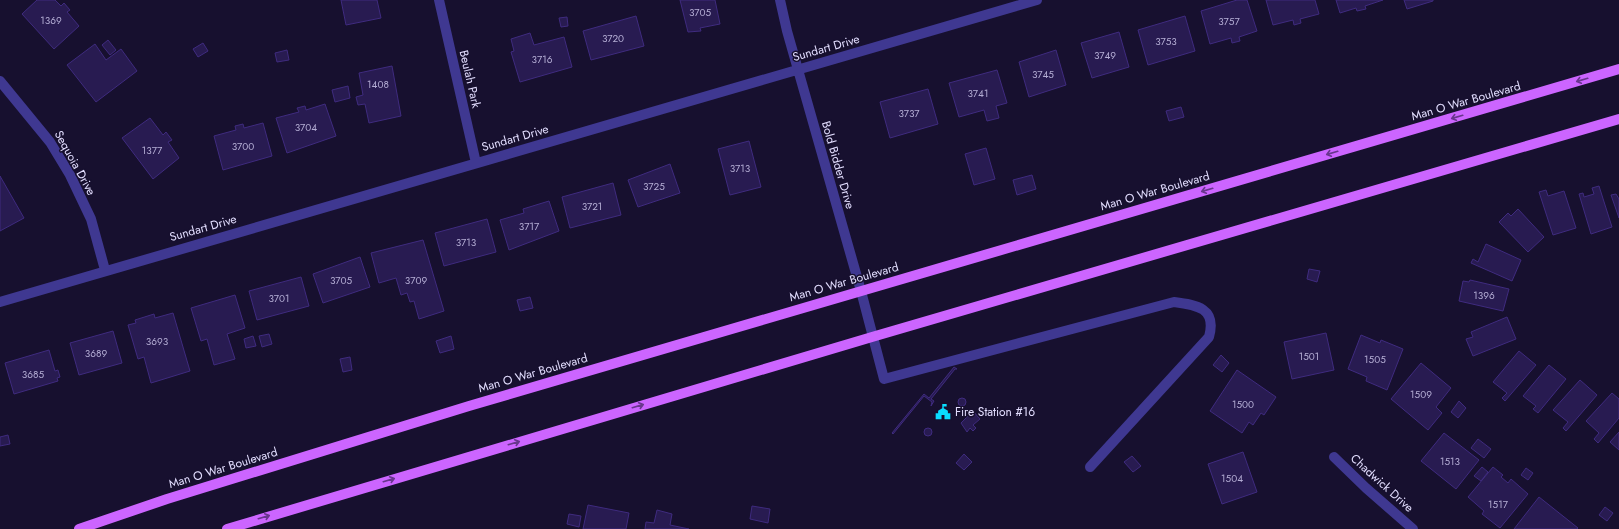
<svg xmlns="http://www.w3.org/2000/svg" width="1619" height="529" viewBox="0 0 1619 529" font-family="Jost,sans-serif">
<rect width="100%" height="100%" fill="#17102f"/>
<path fill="#281b51" stroke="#3f2b7f" d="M37 0H55L61 6 64 3 70 10 67 12 79 26 54 49 22 14Z
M341 0H377L381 18 346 25Z
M680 0H715L720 24 700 28 701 31 688 32Z
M1237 0H1247L1257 31 1239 37 1240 41 1232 43 1231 38 1210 44 1201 11Z
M1266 0H1315L1319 14 1300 19 1301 23 1294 25 1293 20 1273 25Z
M1336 0H1383L1365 6 1366 9 1357 11 1356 8 1340 13Z
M1404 0H1433V1L1407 9Z
M636 16 644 46 591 60 583 31Z
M1185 16 1195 51 1148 65 1138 30Z
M567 17 568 26 561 27 559 18Z
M1119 32 1129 67 1092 78 1081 43Z
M530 33 534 45 564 37 572 67 520 82 511 52 514 51 511 39Z
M108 40 116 50 110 55 102 45Z
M203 43 208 51 198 57 193 49Z
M95 44 106 60 121 49 137 71 96 102 67 65Z
M287 50 289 60 277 62 275 53Z
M1056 50 1066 85 1029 97 1019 62Z
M392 66 401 116 369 123 365 104 358 105 356 97 363 95 359 73Z
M997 70 1007 103 996 106 999 118 987 121 984 110 959 117 949 83Z
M348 86 350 98 335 102 332 90Z
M928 89 938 124 890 138 880 102Z
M325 104 336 136 287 153 276 118 299 112 297 108 305 106 306 110Z
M1181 107 1184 117 1169 121 1166 111Z
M150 118 163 135 166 132 172 140 168 142 179 158 153 179 122 138Z
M263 123 272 156 223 170 214 136 236 130 235 126 243 124 244 128Z
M749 141 761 187 730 195 718 149Z
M986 148 995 179 974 185 965 154Z
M670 164 680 193 638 207 628 180Z
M1032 175 1036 189 1017 195 1013 180Z
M0 176 24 218 0 231Z
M613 183 621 215 570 228 562 197Z
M1599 186 1612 227 1591 234 1579 194 1583 193 1584 197 1594 194 1592 188Z
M1546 190 1548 196 1564 191 1576 228 1553 235 1539 192Z
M1616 194 1619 199V218L1611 195Z
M549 201 559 231 509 250 500 220 524 213 523 209Z
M1518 209 1544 237 1528 252 1499 222 1508 213 1511 216Z
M487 219 496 252 444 266 435 233Z
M423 240 444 311 419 319 414 301 410 302 407 293 401 295 396 278 379 283 371 253Z
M1486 244 1521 260 1512 281 1471 263 1473 259 1478 262Z
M360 257 370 287 323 303 313 274Z
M1309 269 1320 271 1317 282 1307 279Z
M301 277 309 306 257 320 249 291Z
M1470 280 1509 289 1503 311 1459 301 1463 281 1469 282Z
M235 295 245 328 227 334 235 359 214 365 207 339 201 341 191 308Z
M530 297 533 308 520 311 517 300Z
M173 313 190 371 151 383 144 357 138 359 128 325 136 323 135 320 154 314 155 318Z
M1507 317 1516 339 1473 356 1466 339 1473 337 1471 332Z
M113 331 122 363 79 375 70 343Z
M1326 333 1334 370 1292 379 1284 342Z
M269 334 272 344 262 347 259 336Z
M1361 335 1380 343 1381 340 1403 349 1387 390 1366 381 1367 377 1348 369Z
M253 336 256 346 246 348 244 339Z
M451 336 454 349 440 353 436 341Z
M49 350 55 371 58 370 60 377 57 378 58 381 14 394 5 363Z
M1519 351 1536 365 1505 401 1502 398 1507 393 1493 382Z
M1221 355 1229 363 1222 372 1213 365Z
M350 357 352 370 343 372 340 359Z
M1421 363 1451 388 1436 407 1442 413 1428 430 1391 399Z
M1549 365 1566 379 1538 413 1533 409 1536 406 1523 396Z
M954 367 957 369H955L931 399 934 401 931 406 932 402 924 396 893 434 892 433 924 394 929 398Z
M1237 370 1276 397 1264 415 1261 413 1253 425 1249 422 1242 433 1210 411Z
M1580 380 1597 395 1566 431 1563 428 1568 422 1553 410Z
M1612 393 1619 399V418L1598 443 1594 439 1599 433 1586 421Z
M958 402a4 4 0 1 1 8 0a4 4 0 1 1-8 0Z
M1459 401 1466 408 1458 418 1451 412Z
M973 411 980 419 973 425 976 428 973 431 970 428 967 432 961 423Z
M924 432a4 4 0 1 1 8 0a4 4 0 1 1-8 0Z
M1619 432V450L1610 442Z
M1444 433 1479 460 1456 489 1421 461Z
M8 435 10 444 0 446V437Z
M1478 439 1491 449 1484 458 1471 448Z
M1243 452 1257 492 1222 504 1208 464Z
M964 454 972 462 964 470 956 463Z
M1132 456 1141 466 1133 472 1124 462Z
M1482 467 1488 472 1481 481 1474 476Z
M1493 467 1503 475 1501 477 1508 483 1511 479 1528 494 1500 528 1482 514 1484 511 1468 497Z
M1526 468 1533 473 1528 480 1521 475Z
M1539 497 1578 528 1577 529H1514Z
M588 505 629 513 626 529H583Z
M752 506 770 509 768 523 750 519Z
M1605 507 1613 513 1607 521 1599 515Z
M657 510 672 514 670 525 689 529H645L646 522 654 523Z
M569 514 581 516 579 527 567 524Z"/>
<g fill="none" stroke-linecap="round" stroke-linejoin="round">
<path stroke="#3f3891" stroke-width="10" d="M439 0 476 163
M780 0 787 31 861 291 884 379 1174 302C1197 305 1217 308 1209 337L1090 467
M0 81 50 142 70 175 91 219 105 270
M0 302 1037 0
M1334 457 1366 488 1413 529"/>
<path stroke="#cc65ff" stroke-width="10" d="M79 529 167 499 469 406 1619 69
M227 529 872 337 1619 119"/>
</g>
<defs><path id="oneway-shaft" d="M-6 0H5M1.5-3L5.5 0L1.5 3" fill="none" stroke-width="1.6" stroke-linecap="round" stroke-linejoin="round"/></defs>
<g stroke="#68368d">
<use href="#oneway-shaft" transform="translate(1582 80) rotate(164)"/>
<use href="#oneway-shaft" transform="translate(1457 117) rotate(164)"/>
<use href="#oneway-shaft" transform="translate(1332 153) rotate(164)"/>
<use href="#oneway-shaft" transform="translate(1207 190) rotate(164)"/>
<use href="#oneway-shaft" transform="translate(638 406) rotate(-16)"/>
<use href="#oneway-shaft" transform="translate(514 443) rotate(-16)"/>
<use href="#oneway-shaft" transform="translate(389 480) rotate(-16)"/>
<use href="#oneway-shaft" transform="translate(264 517) rotate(-16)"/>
</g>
<defs>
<symbol id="civic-bare" viewBox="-9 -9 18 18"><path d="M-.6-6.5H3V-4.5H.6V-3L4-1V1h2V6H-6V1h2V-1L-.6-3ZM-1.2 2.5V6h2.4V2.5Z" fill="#0addff" stroke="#17102f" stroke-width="2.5" paint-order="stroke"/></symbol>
</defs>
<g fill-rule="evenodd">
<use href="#civic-bare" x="932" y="401" width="22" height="22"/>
</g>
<g text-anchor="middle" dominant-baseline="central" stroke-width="3" stroke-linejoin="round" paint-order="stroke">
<g font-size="10" fill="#b4add4">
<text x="700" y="12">3705</text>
<text x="51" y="20">1369</text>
<text x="1229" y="21">3757</text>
<text x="613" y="38">3720</text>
<text x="1166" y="41">3753</text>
<text x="1105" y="55">3749</text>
<text x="542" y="59">3716</text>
<text x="1043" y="74">3745</text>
<text x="378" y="84">1408</text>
<text x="978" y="93">3741</text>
<text x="909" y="113">3737</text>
<text x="306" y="127">3704</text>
<text x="243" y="146">3700</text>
<text x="152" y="150">1377</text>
<text x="740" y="168">3713</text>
<text x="654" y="186">3725</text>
<text x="592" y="206">3721</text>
<text x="529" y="226">3717</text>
<text x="466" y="242">3713</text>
<text x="341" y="280">3705</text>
<text x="416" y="280">3709</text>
<text x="1484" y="295">1396</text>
<text x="279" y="298">3701</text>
<text x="157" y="341">3693</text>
<text x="96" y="353">3689</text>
<text x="1309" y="356">1501</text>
<text x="1375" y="359">1505</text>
<text x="33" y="374">3685</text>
<text x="1421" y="394">1509</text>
<text x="1243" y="404">1500</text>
<text x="1450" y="461">1513</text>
<text x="1232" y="478">1504</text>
<text x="1498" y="504">1517</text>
</g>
<g font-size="12" fill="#e3deff" stroke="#17102f">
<text transform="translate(826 48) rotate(-16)">Sundart Drive</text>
<text transform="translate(470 79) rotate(77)">Beulah Park</text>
<text transform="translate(1466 101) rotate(-16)">Man O War Boulevard</text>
<text transform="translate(515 138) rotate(-16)">Sundart Drive</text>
<text transform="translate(75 163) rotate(61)">Sequoia Drive</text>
<text transform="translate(838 165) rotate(74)">Bold Bidder Drive</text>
<text transform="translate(1155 191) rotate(-16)">Man O War Boulevard</text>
<text transform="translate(203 228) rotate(-16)">Sundart Drive</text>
<text transform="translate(844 282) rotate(-16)">Man O War Boulevard</text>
<text transform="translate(533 373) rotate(-16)">Man O War Boulevard</text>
<text transform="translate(223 468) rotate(-17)">Man O War Boulevard</text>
<text transform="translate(1382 483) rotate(42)">Chadwick Drive</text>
</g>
<g font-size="12" fill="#e3deff" stroke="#17102f" text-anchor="start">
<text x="955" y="412">Fire Station #16</text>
</g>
</g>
</svg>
